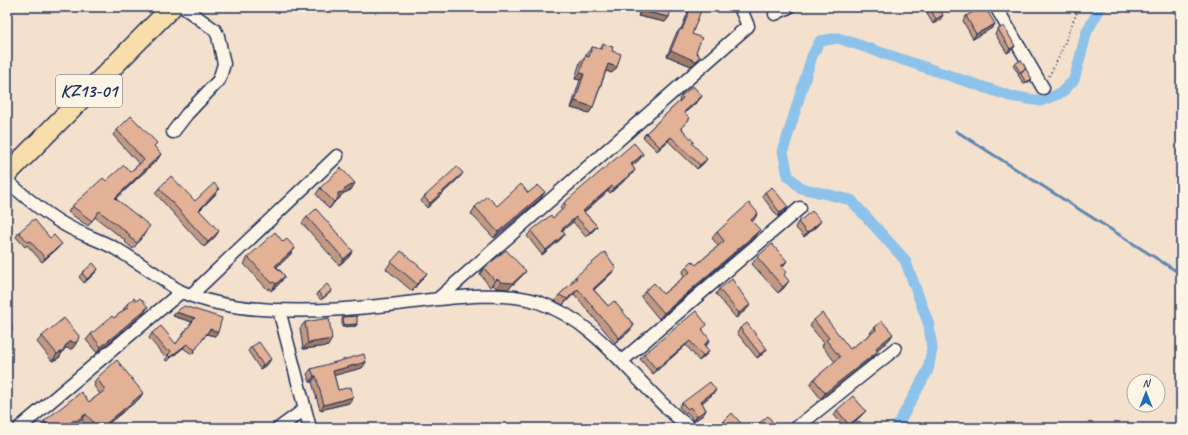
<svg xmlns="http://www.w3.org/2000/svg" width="1188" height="435" viewBox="0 0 1188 435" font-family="Caveat,sans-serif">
<rect width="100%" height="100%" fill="#f4e1cd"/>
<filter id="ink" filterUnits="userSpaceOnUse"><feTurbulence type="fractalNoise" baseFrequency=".025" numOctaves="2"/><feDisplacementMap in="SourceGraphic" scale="8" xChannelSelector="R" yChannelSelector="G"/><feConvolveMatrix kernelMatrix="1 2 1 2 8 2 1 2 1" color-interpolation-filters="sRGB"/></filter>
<g filter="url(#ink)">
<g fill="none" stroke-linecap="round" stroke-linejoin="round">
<path stroke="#5f87b3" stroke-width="3" d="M956 131 1181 274"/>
<path stroke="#8dc2eb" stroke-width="11" d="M896 428 928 370 932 349 929 325 905 260 851 200 801 188 788 176 783 151 812 56 820 41 838 38 1010 96 1041 101 1061 93 1074 80 1087 31 1101 7"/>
<defs>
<path id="minor" d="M996 7 1043 88
M775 14 789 7
M173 132 187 114 219 80 224 64 218 36 215 30 183 7
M7 181C25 197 44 213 65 225 82 235 101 240 118 250 133 259 148 269 163 279 169 284 175 289 182 292 240 317 326 312 388 305 430 301 498 288 538 302 604 324 637 389 691 428
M191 295 337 156
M439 298 748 26 740 7
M279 310 310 428
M623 360 800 208
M19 428 181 292
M279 428 305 409
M796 428 895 349"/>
<path id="trunk" d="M7 174 172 7"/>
</defs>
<use href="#minor" stroke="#1b2f5e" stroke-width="15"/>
<use href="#trunk" stroke="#1b2f5e" stroke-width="22"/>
<path stroke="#1b2f5e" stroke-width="2" stroke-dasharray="1 3" stroke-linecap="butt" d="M1049 76 1059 57 1079 7"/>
<use href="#minor" stroke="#fcf5e5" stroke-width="12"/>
<use href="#trunk" stroke="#f8deab" stroke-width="19"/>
</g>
<path fill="#c39880" stroke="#1b2f5e" d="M641 7H671L669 17 665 22 638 16Z
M678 7H700L692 34 696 52 700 57 696 62 691 66 667 56 676 34 680 29H681L689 10Z
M923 7H938L940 20 933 24Z
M966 16 995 24 992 28 973 39 963 21Z
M998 29 1015 46 1012 50 1007 53 995 34Z
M603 44 612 51 617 67 612 73 606 71 593 107 589 113 571 108 580 80 575 79 580 62 585 56H586L587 53 592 47 600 49Z
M1015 64 1026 68 1024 70 1030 81 1024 84 1018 75 1020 73 1019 74 1013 66Z
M681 96H702L699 100 685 113 690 118 682 128 692 144 704 163 697 169 668 141 657 151 643 137 646 133 680 101 679 100Z
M117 130 154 147 161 154 157 160 116 199 146 232 133 249 125 242 126 241 95 217 88 226 68 212 72 206 106 181 130 172 139 164 113 135Z
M640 159 632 166 635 170 631 175 610 193 608 191 584 212 597 226 593 231 586 237 573 222 562 231 565 234 561 239 542 255 527 236 531 231 553 218 562 210 560 208 564 203Z
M460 177 427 208 421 201 424 197Z
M159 188 195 201 215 195 199 211 215 237 204 247 155 193Z
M320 188 351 190 342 194 339 199H337L329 209 316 194Z
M545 192 540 199 494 238 471 214 475 207 497 206 528 193Z
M765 192 788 207 786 210 778 217 762 196Z
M758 213 752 221 755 236 659 319 641 297 645 291 663 294 685 276 682 273 686 267 696 265 718 246 712 238 717 232Z
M307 217 353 251 348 258 339 265 302 223Z
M798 222 818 225 804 237 795 227Z
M19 232 50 238 62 244 58 248 42 262 27 245 25 247 16 237Z
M283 242 295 248 290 255 277 267 285 276 280 283 271 291 269 288 268 290 244 264 248 257Z
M757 257 782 268 784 276V288L778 293 752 264Z
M391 262 427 273 412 291 386 269Z
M484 268 526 271 521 277 508 289 496 288 493 285 490 287 480 274Z
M98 269 95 273 84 283 79 277 82 273Z
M612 273 594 290 608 306 630 331 615 343 574 294 563 305 555 301 559 295 572 283 571 282 575 277Z
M719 289 750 305 747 309 736 318 716 294Z
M332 290 331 292 321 300 316 294 318 292Z
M127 304 144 313 97 353 86 340 91 334 114 318 124 310H123Z
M176 312 215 336 206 334 192 354 183 348 167 361 165 360 168 356 166 354 164 356 149 338 152 333 176 344 192 322 173 316Z
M343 317 357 324 356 326 342 327V319Z
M814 320 850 349 871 334 870 333 875 327 893 334 889 340 877 350 878 351 873 357 821 399 810 385 814 379 835 362 822 346 824 343 810 326Z
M305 322 328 346 303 349 300 328Z
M740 328 767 349 764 353 757 358 737 333Z
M704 330 703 331 707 345 705 346 709 351 706 355 699 361 686 345 653 374 640 359 644 354Z
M42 336 74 347 71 349 66 348 64 350 59 358 52 361 37 342Z
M251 347 268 364 260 369 248 351Z
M366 362 362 368 334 375 338 390 349 403 320 410 312 382H310L307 374 311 369Z
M98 377 143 393 139 399 108 424 111 428H89L82 420 72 426H70L67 428H41L40 427 44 421 89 402 100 394 94 386 95 384 94 382Z
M716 390 713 394 702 403 706 410 703 415 694 421 687 412 685 413 679 407 682 403Z
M837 410 866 411 862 415 848 428H845L834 415Z
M724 421 745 428H720L719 427Z"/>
<path fill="#9f7c68" stroke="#1b2f5e" d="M678 7H691L689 10Z
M642 11 669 17 665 22 638 16Z
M943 15 940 20 933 24 936 19Z
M995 24 992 28 973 39 976 34Z
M1015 46 1012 50 1007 53 1010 49Z
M671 50 700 57 696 62 691 66 667 56Z
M608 64 617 67 612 73 604 70Z
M580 73 584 74 580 80 575 79Z
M1032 79 1030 81 1024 84 1026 82Z
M702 96 699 100 681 116 684 112Z
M575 101 593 107 589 113 571 108Z
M671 137 668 141 657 151 660 147Z
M161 154 157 160 111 203 115 198Z
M643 154 640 159 628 169 631 164Z
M707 159 704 163 697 169 700 165Z
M635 170 631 175 610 193 614 188Z
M463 173 460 177 427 208 430 203Z
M355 183 351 190 342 194 339 199H337L329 209 334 202 338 193 345 189Z
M612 186 608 191 580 216 583 211Z
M219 189 215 195 195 215 199 210Z
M545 192 540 199 494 238 498 232Z
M788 207 786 210 778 217 780 213Z
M758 213 754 220 746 226 751 220Z
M576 217 573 222 557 235 561 230Z
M821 221 818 225 804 237 807 233Z
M597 226 593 231 586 237 590 232Z
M760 230 755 236 659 319 664 313Z
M219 231 215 237 204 247 208 242Z
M565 234 561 239 542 255 546 250Z
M62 244 58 248 42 262 45 258Z
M295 248 290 255 271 272 275 266Z
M353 251 348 258 339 265 344 259Z
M787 261 782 268 781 266Z
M616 268 612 273 589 294 593 289Z
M98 269 95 273 84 283 87 279Z
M526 271 521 277 508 289 496 288 501 282Z
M427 273 412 291 417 284Z
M285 276 280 283 271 291 276 284Z
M497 279 493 285 490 287 495 281Z
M789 281 784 288 778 293 783 287Z
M578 289 574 294 563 305 567 299Z
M750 305 747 309 736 318 739 313Z
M148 307 144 313 97 353 101 347Z
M176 312 195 318 192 322 173 316Z
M357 324 356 326 342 327 344 325Z
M634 325 630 331 615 343 619 338Z
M210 329 218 332 215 336 206 334 192 354Z
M12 330 8 337H7V331Z
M893 334 889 340 872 354 876 348Z
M332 339 328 346 303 349 308 343Z
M78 340 74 347 71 349 66 348 60 353 63 351 59 358 52 361 57 354 71 341Z
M710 340 707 345 701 350 704 345Z
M690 341 686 345 653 374 656 369Z
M187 344 183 348 167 361 170 357Z
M767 349 764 353 757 358 760 354Z
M709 351 706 355 699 361 703 356Z
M878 351 873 357 821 399 825 393Z
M271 359 268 364 260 369 263 365Z
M366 362 362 368 329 377 333 371Z
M314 376H316L312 382H310Z
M716 390 713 394 698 406 701 401Z
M143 393 139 399 103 428 107 423Z
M353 397 349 403 320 410 324 405Z
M706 410 703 415 694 421 697 416Z
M866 411 862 415 847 428 849 425Z
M86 414 82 420 72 426H70L67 428H64L74 420Z"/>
<path fill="#e3b195" stroke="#1b2f5e" d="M643 7H671L669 17 642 11Z
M691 7H700L702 8 692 34 702 38 696 52 700 57 695 61 671 50 680 29 682 30Z
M929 7H938L943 15 936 19Z
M982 7H985L995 24 976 34 966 16Z
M1004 26 1015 46 1010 49 998 29Z
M603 44 613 47 612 51 621 54 617 67 608 64 593 107 575 101 584 74 580 73 585 56 589 57 592 47 601 49Z
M1021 60 1026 68 1020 72 1015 64Z
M1026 69 1032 79 1026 82 1020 73Z
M693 86 702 96 684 112 690 118 681 128 694 142 692 143 707 159 700 165 671 137 660 147 646 133 683 98 681 96Z
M131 116 157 143 154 146 161 154 115 198 150 226 137 243 129 237 130 235 99 211 92 221 72 206 103 178 106 181 124 165 130 172 144 160 117 130Z
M634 143 643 154 631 164 635 170 614 188 612 186 583 211 597 226 590 232 576 217 561 230 565 234 546 250 531 231 551 215 553 218 566 206 564 203Z
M457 167 463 173 430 203 424 197Z
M341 168 355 183 345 189 343 192 338 193V198L334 202 320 188Z
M171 176 195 201 214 183 219 189 199 210 219 231 208 242 159 188Z
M521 184 528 193 538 185 545 192 498 232 475 207 487 196 497 206Z
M772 187 788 207 780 213 765 192Z
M749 203 758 213 751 220 760 230 664 313 645 291 654 283 663 294 690 272 686 267 692 261 696 265 724 241 717 232Z
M316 209 353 251 344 259 307 217Z
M812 211 821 221 807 233 798 222Z
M34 219 50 238 54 235 62 244 45 258 30 241 28 242 19 232Z
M275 232 283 242 287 239 295 248 275 266 285 276 276 284 274 282 272 283 248 257Z
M772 244 787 261 781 266 786 272 784 275 789 281 783 287 757 257Z
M506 250 526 271 513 283 501 282 497 279 495 281 484 268Z
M401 251 427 273 417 284 391 262Z
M605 252 616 268 593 289 608 306 614 301 634 325 619 338 578 289 567 299 559 295 577 278 575 277Z
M93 263 98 269 87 279 82 273Z
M732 279 750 305 739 313 719 289Z
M327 284 332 290 323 298 318 292Z
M134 298 136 301 140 298 148 307 101 347 91 334 112 316 114 318 129 306 127 304Z
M184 306 222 318 218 332 210 329 195 350 187 344 170 357 168 355 171 351 169 349 167 351 152 333 161 326 176 344 195 318 176 312Z
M7 309H10L12 330 7 331Z
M696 311 707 325 702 329 710 340 704 345 709 351 703 356 690 341 656 369 644 354Z
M822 313 850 349 876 330 875 327 882 321 893 334 876 348 878 351 825 393 814 379 840 357 826 340 829 338 814 320Z
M357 316V324L344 325 343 317Z
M64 318 79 336 78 340 75 343 71 341 65 346 63 351 57 354 42 336Z
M329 318 332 339 308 343 305 322Z
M747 323 767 349 760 354 740 328Z
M259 342 271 359 263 365 251 347Z
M364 354 366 362 333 371 338 390 351 387 353 397 324 405 316 376H314L311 369Z
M117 360 143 393 107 423 111 428H98L86 414 76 421 74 420 64 428H50L44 421 81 392 89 402 105 390 98 380 99 379 98 377Z
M710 382 716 390 701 401 706 410 697 416 690 407 688 409 682 403Z
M853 396 866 411 849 425 837 410Z
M732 413 745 428H730L724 421Z
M768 416 777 428H753Z
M306 425V428H295Z"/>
</g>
<g text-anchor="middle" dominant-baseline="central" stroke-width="3" stroke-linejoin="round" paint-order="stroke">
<rect fill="#fcf5e5" stroke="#5e6a86" stroke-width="1" x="56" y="75" width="66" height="32" rx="3"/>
<g font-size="18" font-weight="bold" fill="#1b2f5e">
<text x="89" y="91">KZ13-01</text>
</g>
</g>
<rect width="1188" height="435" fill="none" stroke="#fcf5e5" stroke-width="24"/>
<rect x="12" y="12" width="1164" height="411" fill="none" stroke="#1b2f5e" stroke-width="1.5" filter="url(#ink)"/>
<g transform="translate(1146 393)"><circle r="19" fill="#fcf5e5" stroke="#a2a6af"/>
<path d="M0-3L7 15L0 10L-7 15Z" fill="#1f6fb2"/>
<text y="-6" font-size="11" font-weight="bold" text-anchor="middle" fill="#1b2f5e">N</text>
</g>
</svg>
